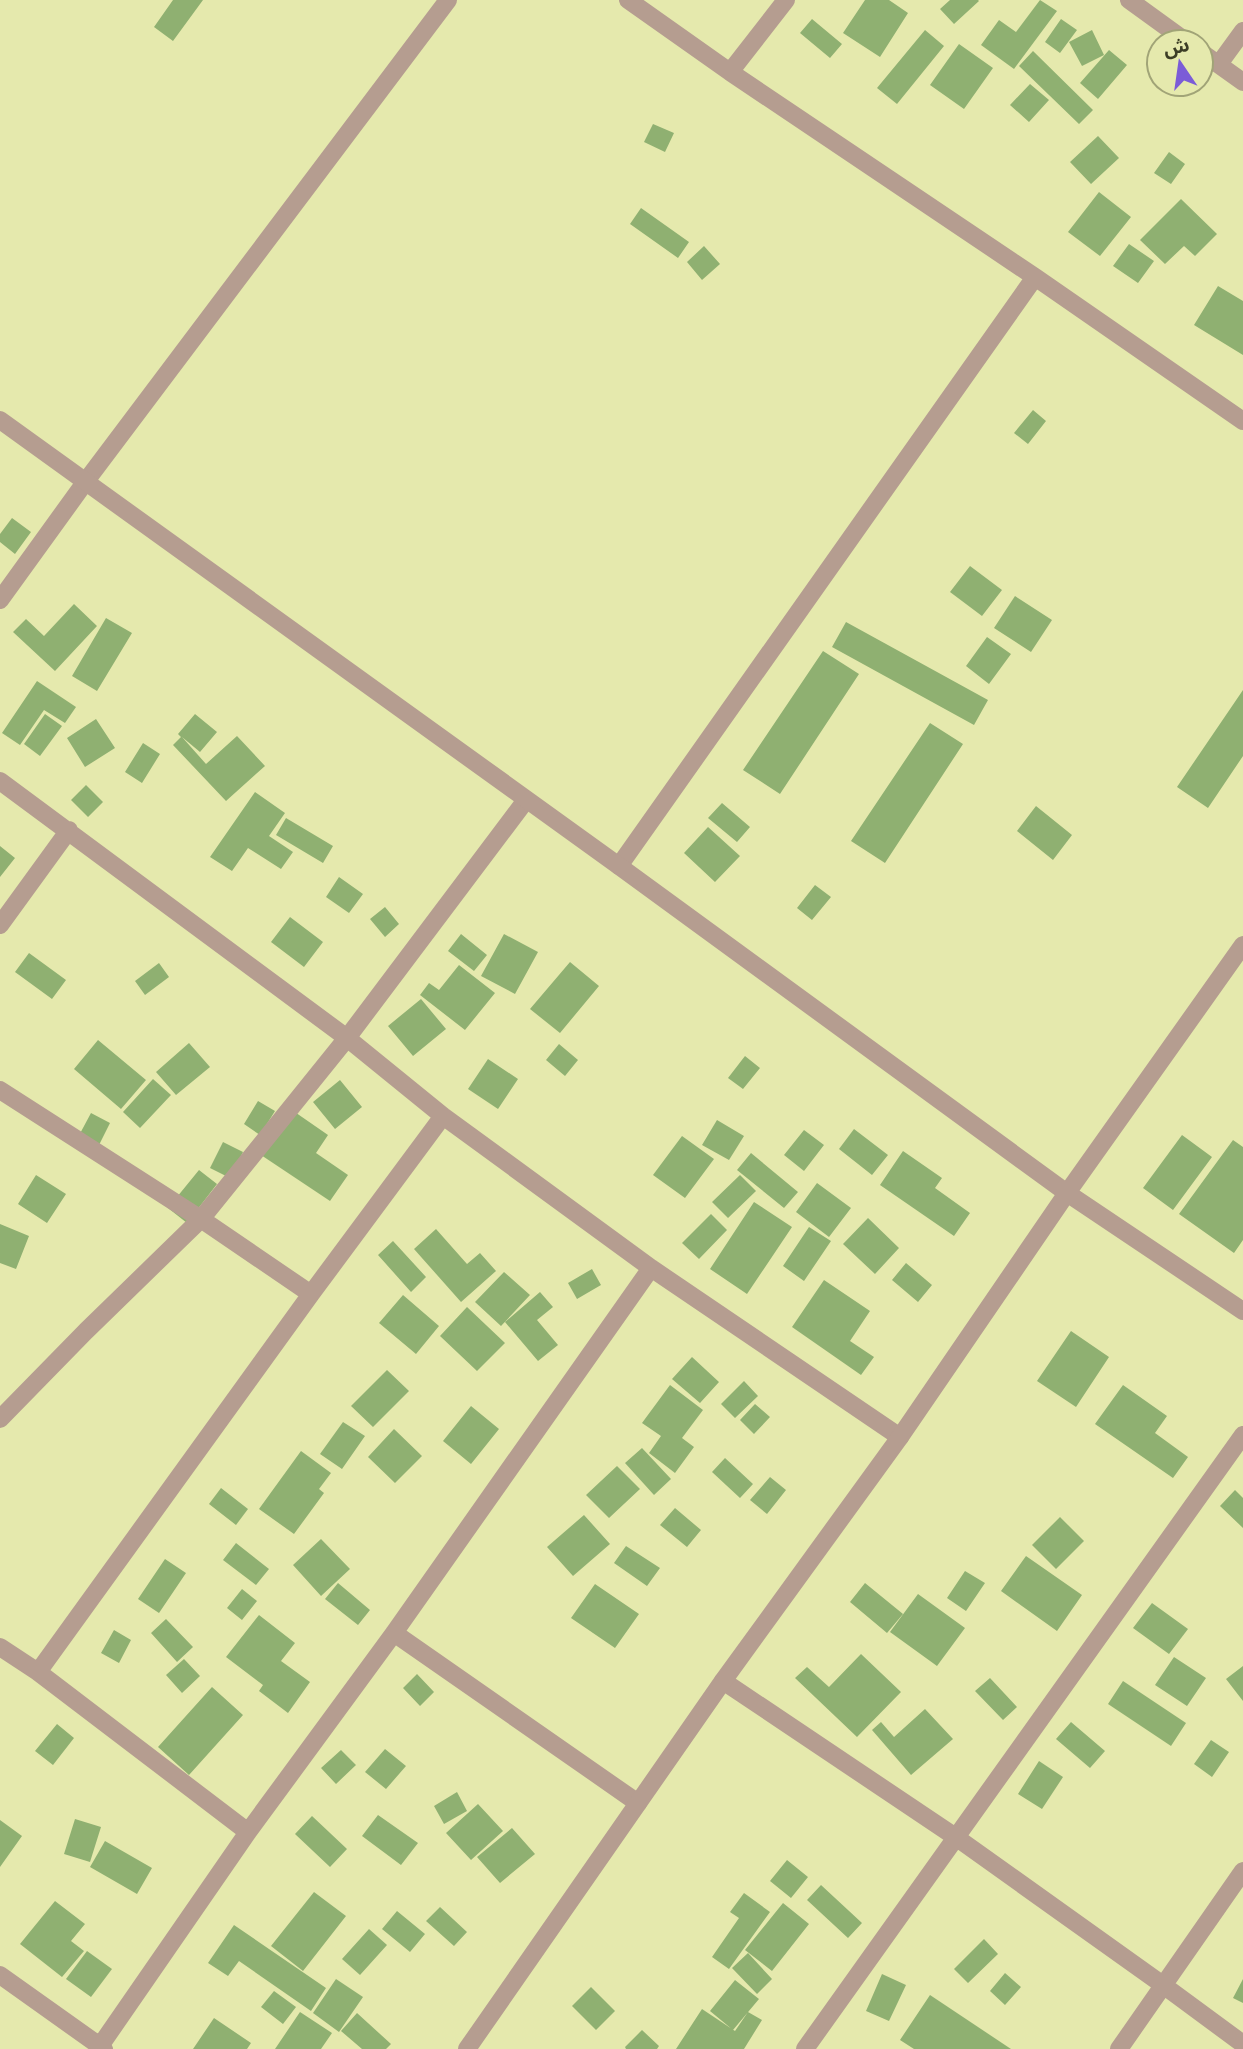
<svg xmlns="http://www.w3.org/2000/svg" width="1243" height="2049" viewBox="0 0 1243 2049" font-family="'Open Sans','Noto Sans Arabic',sans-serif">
<rect width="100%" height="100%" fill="#e5e9ad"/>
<path fill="#8fb071" d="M173 0H203L173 41 154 27Z
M865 0H889L908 13 880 57 843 33Z
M950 0H978L979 1 954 24 940 9Z
M1040 0 1057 11 1014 69 981 45 999 20 1016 32Z
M812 19 842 44 830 58 800 33Z
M1061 19 1077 30 1060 53 1045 42Z
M925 30 944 46 897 104 877 88Z
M1092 30 1104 55 1082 66 1069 42Z
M959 44 993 68 964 109 930 85Z
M1109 50 1127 65 1098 99 1080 83Z
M1033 51 1093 110 1079 124 1019 66Z
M1030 84 1049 100 1029 122 1010 105Z
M653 124 674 133 665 152 644 142Z
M1098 136 1119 158 1091 184 1070 162Z
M1169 152 1185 164 1171 184 1154 173Z
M1099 192 1131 217 1100 256 1068 232Z
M1181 199 1217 234 1195 256 1184 246 1165 264 1140 240Z
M641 208 689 242 678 258 630 224Z
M1129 244 1154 261 1138 283 1113 266Z
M704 246 720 264 702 280 687 262Z
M1218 286 1243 301V355L1194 325Z
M1033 410 1046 421 1028 444 1014 433Z
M12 518 31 532 15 554 0 542V534Z
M970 566 1002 590 982 616 950 592Z
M1015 596 1052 620 1031 652 994 628Z
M74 604 97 626 55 671 13 632 26 619 44 636Z
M106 618 132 633 97 691 72 676Z
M846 622 988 700 974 725 832 647Z
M987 637 1011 654 989 684 966 666Z
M823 651 859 674 780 794 743 770Z
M37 681 76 707 65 723 44 710 20 745 2 733Z
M1243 690V756L1208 808 1177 787Z
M45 714 62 726 40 756 24 744Z
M195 714 217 732 200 752 182 737 206 764 237 736 265 766 226 801 173 745 181 737 178 734Z
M96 719 115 748 85 767 67 738Z
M930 723 963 744 885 863 851 841Z
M143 743 160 754 142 783 125 772Z
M86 785 103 802 88 817 71 800Z
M255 792 285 813 269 836 293 852 281 869 248 848 232 871 210 857Z
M722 803 750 827 737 842 708 818Z
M1036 806 1072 835 1053 860 1017 831Z
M286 818 333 846 323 863 276 835Z
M708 827 740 856 715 882 684 853Z
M0 846 15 858 0 877Z
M339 877 363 894 349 913 326 897Z
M815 885 831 897 812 920 797 908Z
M385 907 399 924 385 937 370 919Z
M290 917 323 942 304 967 271 942Z
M461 934 487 955 474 971 448 951Z
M504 934 538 952 515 994 481 976Z
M29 953 66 980 52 999 15 972Z
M570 962 599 986 560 1033 530 1009Z
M159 963 169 977 145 995 135 981Z
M459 965 495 993 465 1030 420 995 429 983 439 990Z
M421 999 446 1029 413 1056 388 1026Z
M98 1040 146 1080 121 1109 74 1069Z
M189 1043 210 1067 176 1095 156 1072Z
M559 1044 578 1060 565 1076 546 1060Z
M745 1056 760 1068 743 1089 728 1078Z
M488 1059 518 1079 498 1109 468 1089Z
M153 1079 171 1095 140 1128 123 1112Z
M340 1080 362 1107 335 1129 313 1102Z
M258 1101 275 1111 260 1135 244 1124Z
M289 1108 328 1135 316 1153 348 1175 330 1201 258 1153Z
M91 1113 110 1123 96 1151 76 1141Z
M717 1120 744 1136 729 1160 702 1145Z
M854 1129 888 1155 872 1175 839 1149Z
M804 1130 824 1145 804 1171 784 1155Z
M1182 1135 1212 1157 1173 1210 1143 1188Z
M682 1136 714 1159 685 1198 653 1175Z
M1233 1140 1243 1147V1240L1234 1253 1179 1214Z
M223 1142 243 1152 230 1178 210 1168Z
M903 1151 942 1178 935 1188 970 1213 954 1236 880 1185Z
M751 1153 798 1192 784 1208 737 1170Z
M199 1170 217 1184 187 1223 168 1208Z
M36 1175 66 1194 47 1223 18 1204Z
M740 1175 756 1191 728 1218 712 1202Z
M817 1183 851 1208 829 1237 796 1212Z
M754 1202 792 1227 747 1294 710 1269Z
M711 1214 727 1230 699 1259 682 1243Z
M868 1218 899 1248 875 1274 843 1244Z
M0 1224 29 1236 16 1269 0 1263Z
M809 1227 831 1241 804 1281 783 1266Z
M436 1229 467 1264 480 1253 496 1271 461 1302 414 1249Z
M393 1241 426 1277 411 1292 378 1255Z
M906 1263 932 1285 918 1302 892 1280Z
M592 1269 601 1285 577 1299 568 1283Z
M504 1272 530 1295 501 1326 475 1302Z
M824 1280 870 1311 850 1341 874 1357 861 1375 792 1327Z
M540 1292 553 1307 537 1320 558 1345 538 1361 505 1322Z
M403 1295 439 1326 416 1354 379 1323Z
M467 1307 505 1343 477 1371 440 1336Z
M1071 1331 1109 1357 1076 1407 1037 1381Z
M692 1357 719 1382 700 1403 672 1379Z
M387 1370 409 1391 373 1427 351 1406Z
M744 1381 758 1396 735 1418 721 1404Z
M670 1385 703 1410 682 1438 694 1447 675 1473 649 1453 661 1436 642 1423Z
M1123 1385 1167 1416 1155 1433 1188 1457 1173 1478 1095 1424Z
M755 1404 770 1417 754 1434 740 1420Z
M471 1406 499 1429 471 1464 443 1441Z
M343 1422 365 1436 342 1469 320 1454Z
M394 1429 422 1456 395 1483 368 1457Z
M642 1448 671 1479 654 1495 625 1463Z
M301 1451 331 1473 319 1489 324 1493 294 1534 259 1509Z
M725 1458 753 1484 740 1498 712 1472Z
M617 1466 640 1489 609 1518 586 1495Z
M770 1477 786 1490 767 1514 750 1500Z
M221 1488 248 1509 236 1525 209 1504Z
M1235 1490 1243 1498V1528L1220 1506Z
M675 1508 701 1530 687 1547 660 1525Z
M584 1515 610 1544 573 1576 547 1547Z
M1060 1517 1084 1541 1056 1569 1032 1545Z
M321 1539 350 1569 321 1596 293 1565Z
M236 1543 269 1569 256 1585 223 1560Z
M626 1546 660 1568 647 1586 614 1563Z
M1026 1556 1082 1595 1057 1631 1001 1591Z
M165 1559 186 1573 159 1613 138 1599Z
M965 1571 985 1583 966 1611 947 1598Z
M338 1583 370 1610 358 1625 325 1599Z
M865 1583 903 1614 887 1633 850 1602Z
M595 1584 639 1614 615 1648 571 1618Z
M242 1589 257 1601 242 1620 227 1608Z
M918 1594 965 1628 937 1666 890 1632Z
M1152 1603 1188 1629 1169 1654 1133 1628Z
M259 1615 295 1643 281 1661 310 1682 288 1713 259 1691 263 1685 226 1657Z
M166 1619 193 1647 177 1662 151 1633Z
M114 1630 131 1640 119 1663 101 1653Z
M861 1654 901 1692 857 1737 795 1678 807 1667 829 1687Z
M1174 1657 1206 1678 1187 1706 1155 1685Z
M184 1659 200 1676 182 1693 166 1675Z
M1243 1666V1701L1226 1679Z
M417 1674 434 1692 420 1706 403 1688Z
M990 1678 1017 1707 1003 1720 975 1691Z
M1123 1681 1186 1723 1171 1746 1108 1704Z
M212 1687 243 1715 189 1775 158 1747Z
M925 1709 953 1739 911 1775 872 1730 881 1722 894 1737Z
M1071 1722 1105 1751 1090 1768 1056 1739Z
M57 1724 74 1738 53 1765 35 1751Z
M1211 1740 1229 1752 1212 1777 1194 1764Z
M385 1749 406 1766 386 1789 365 1772Z
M341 1750 356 1765 336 1784 321 1768Z
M1039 1761 1063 1777 1042 1809 1018 1794Z
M457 1792 467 1811 444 1824 434 1806Z
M478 1804 503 1831 471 1860 446 1833Z
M378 1815 418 1843 401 1865 362 1836Z
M312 1816 347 1849 330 1867 295 1834Z
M75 1819 101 1827 90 1862 64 1854Z
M0 1820 22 1836 0 1867Z
M512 1828 535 1854 500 1883 477 1857Z
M105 1841 152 1868 137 1894 90 1867Z
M787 1860 808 1877 791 1898 770 1881Z
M821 1885 862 1923 848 1938 807 1900Z
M314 1892 346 1916 303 1971 271 1946Z
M744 1893 770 1912 729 1969 712 1957 739 1918 730 1912Z
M55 1901 85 1924 71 1941 84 1951 62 1977 20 1944Z
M783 1903 809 1924 772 1971 745 1950Z
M440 1907 467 1932 454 1946 426 1921Z
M397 1911 425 1934 410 1952 382 1929Z
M234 1925 326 1988 311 2011 239 1961 228 1976 208 1963Z
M369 1929 387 1945 360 1975 342 1959Z
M984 1939 998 1954 968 1983 954 1969Z
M87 1951 112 1969 91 1997 66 1979Z
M748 1953 772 1979 757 1994 732 1968Z
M1005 1973 1021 1987 1005 2005 990 1991Z
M882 1974 906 1985 889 2021 866 2011Z
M336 1979 363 1997 339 2032 313 2013Z
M1243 1979V2003L1233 1998Z
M735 1980 759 1999 733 2030 710 2011Z
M591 1987 615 2011 596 2030 572 2006Z
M274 1991 296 2007 283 2024 261 2007Z
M930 1995 1011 2049H914L900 2040Z
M702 2009 735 2031 748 2012 762 2020 744 2049H676Z
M300 2012 332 2033 321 2049H275Z
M357 2013 391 2044 386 2049H362L341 2031Z
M214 2018 251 2043 247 2049H193Z
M642 2030 659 2046 657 2049H626L625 2047Z"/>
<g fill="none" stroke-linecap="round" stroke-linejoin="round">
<path stroke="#b59d90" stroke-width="18" d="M628 0 730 72 1035 277 1243 421
M1129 0 1187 42
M1201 52 1243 82
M1219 64 1243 31
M730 72 786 0
M0 600 86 481 448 0
M0 781 347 1038 443 1116 651 1268 900 1437
M619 866 1035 277
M0 925 69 830
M0 1090 201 1219 311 1294
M0 1419 86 1331 201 1219 347 1038 526 800
M394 1633 638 1803
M0 1647 38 1672 248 1832
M38 1672 311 1294 443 1116
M723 1681 957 1838 1163 1985 1243 2044
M0 1975 104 2049
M98 2049 248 1832 394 1633 651 1268
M805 2049 1243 1435
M1119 2049 1243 1871"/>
<path stroke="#b59d90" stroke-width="18" d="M0 420 619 866 1067 1193 1243 1311
M467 2049 723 1681 900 1437 1067 1193 1243 945"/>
</g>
<g transform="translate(1180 63) rotate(347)"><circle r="33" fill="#e5e9ad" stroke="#a1a477" stroke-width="2"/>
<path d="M0-5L12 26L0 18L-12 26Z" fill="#7b5cd7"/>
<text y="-10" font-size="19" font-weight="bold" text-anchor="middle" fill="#3c3d25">ش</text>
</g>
</svg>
